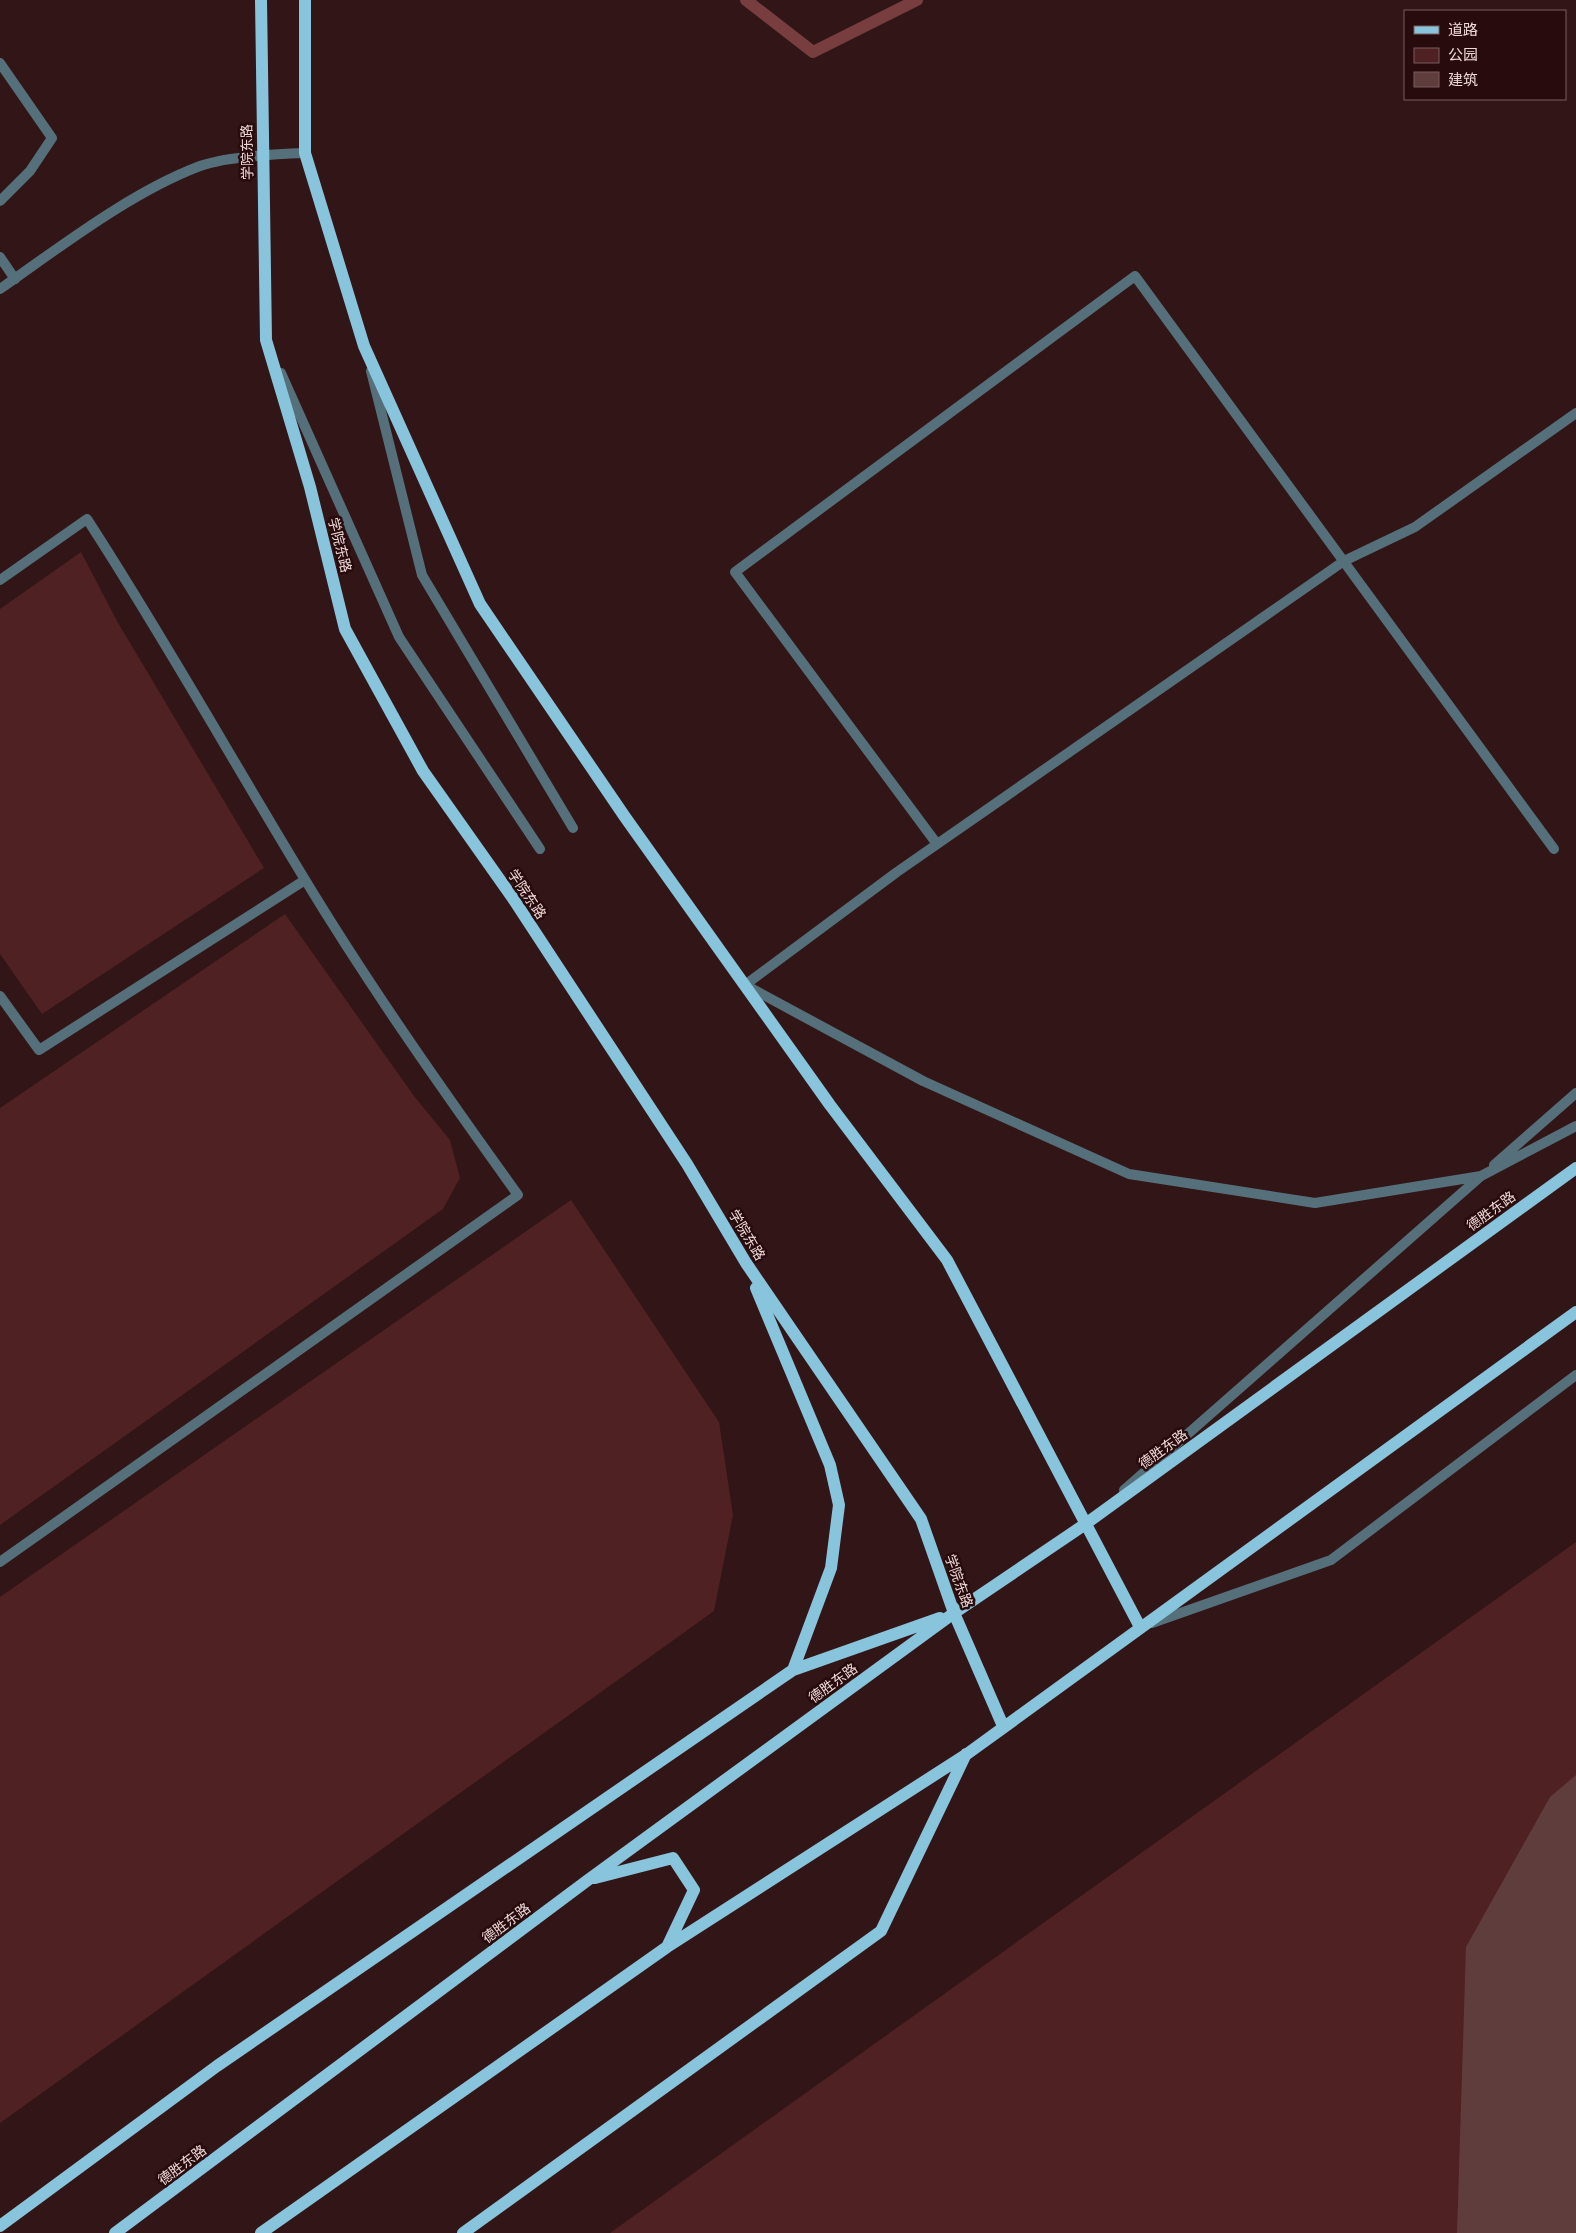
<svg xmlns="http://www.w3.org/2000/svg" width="1576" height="2233" viewBox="0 0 1576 2233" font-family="Arial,'Noto Sans SC',sans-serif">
<rect width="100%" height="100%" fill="#321516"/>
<path fill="#502123" d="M81 552 117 621 264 868 42 1014 0 954V609Z
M285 914 414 1096 450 1140 460 1178 443 1209 0 1525V1108Z
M571 1200 719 1422 733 1515 714 1611 0 2123V1597Z
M1576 1542V2233H610Z"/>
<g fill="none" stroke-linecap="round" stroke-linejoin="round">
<path stroke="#783e3f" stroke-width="12" d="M746 0 813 52 917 0"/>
</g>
<path fill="#5f3d3d" d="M1576 1775V2233H1457L1466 1947 1550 1797Z"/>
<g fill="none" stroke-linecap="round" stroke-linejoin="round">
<path stroke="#55707b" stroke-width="10" d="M0 63 52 138 30 171 0 201
M0 257 15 279
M371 371 422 575 573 828
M281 373 399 637 540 849
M0 580 87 519C163 636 231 758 304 878 370 987 444 1092 518 1195L0 1562
M937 844 735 572 1135 276 1554 849
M745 985 897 872 1344 561 1415 527 1576 413
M0 996 39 1050 305 880"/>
<path stroke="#55707b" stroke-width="10" d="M0 289C60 247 131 192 200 166 228 156 276 154 305 153"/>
<path stroke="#55707b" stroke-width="10" d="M745 985 923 1081 1129 1174 1315 1203 1481 1176 1576 1126
M1494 1165 1576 1093
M1124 1490 1481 1176
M1152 1623 1331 1560 1576 1375"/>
<path stroke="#88c4db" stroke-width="12" d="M261 0 266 340 310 487 345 629 423 771 512 897 687 1164 746 1263 921 1519 954 1613 1003 1726
M305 0V153L364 346 480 604 625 817 830 1105 947 1260 1140 1627
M793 1670 940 1618
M595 1878 673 1858 694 1890 667 1947
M0 2226 217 2066 793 1670 831 1568 839 1505 830 1465 756 1288
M115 2233 588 1880 954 1613 1084 1525 1576 1168
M261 2233 667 1947 967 1754 1576 1312
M463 2233 881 1931 966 1754"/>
</g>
<g text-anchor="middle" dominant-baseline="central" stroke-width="5" stroke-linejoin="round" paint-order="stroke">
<g font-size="14" fill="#eed9d8" stroke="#280b0d">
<text transform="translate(247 152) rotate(-91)">学院东路</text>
<text transform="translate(340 545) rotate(76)">学院东路</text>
<text transform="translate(527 894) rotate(56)">学院东路</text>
<text transform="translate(1491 1211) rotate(-36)">德胜东路</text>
<text transform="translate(747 1235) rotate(59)">学院东路</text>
<text transform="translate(1163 1449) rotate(-36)">德胜东路</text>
<text transform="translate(959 1581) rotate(70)">学院东路</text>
<text transform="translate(833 1683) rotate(-36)">德胜东路</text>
<text transform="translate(506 1923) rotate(-37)">德胜东路</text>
<text transform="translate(182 2165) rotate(-37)">德胜东路</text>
</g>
</g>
<rect x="1404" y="10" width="162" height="90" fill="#280b0d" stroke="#775d5e"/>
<rect x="1414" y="26" width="25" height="8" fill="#88c4db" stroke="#775d5e"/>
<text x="1448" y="35" font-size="15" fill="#eed9d8">道路</text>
<rect x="1414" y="48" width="25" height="15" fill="#502123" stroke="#775d5e"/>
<text x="1448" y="60" font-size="15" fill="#eed9d8">公园</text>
<rect x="1414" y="72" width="25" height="15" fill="#5f3d3d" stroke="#775d5e"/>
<text x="1448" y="85" font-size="15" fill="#eed9d8">建筑</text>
</svg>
